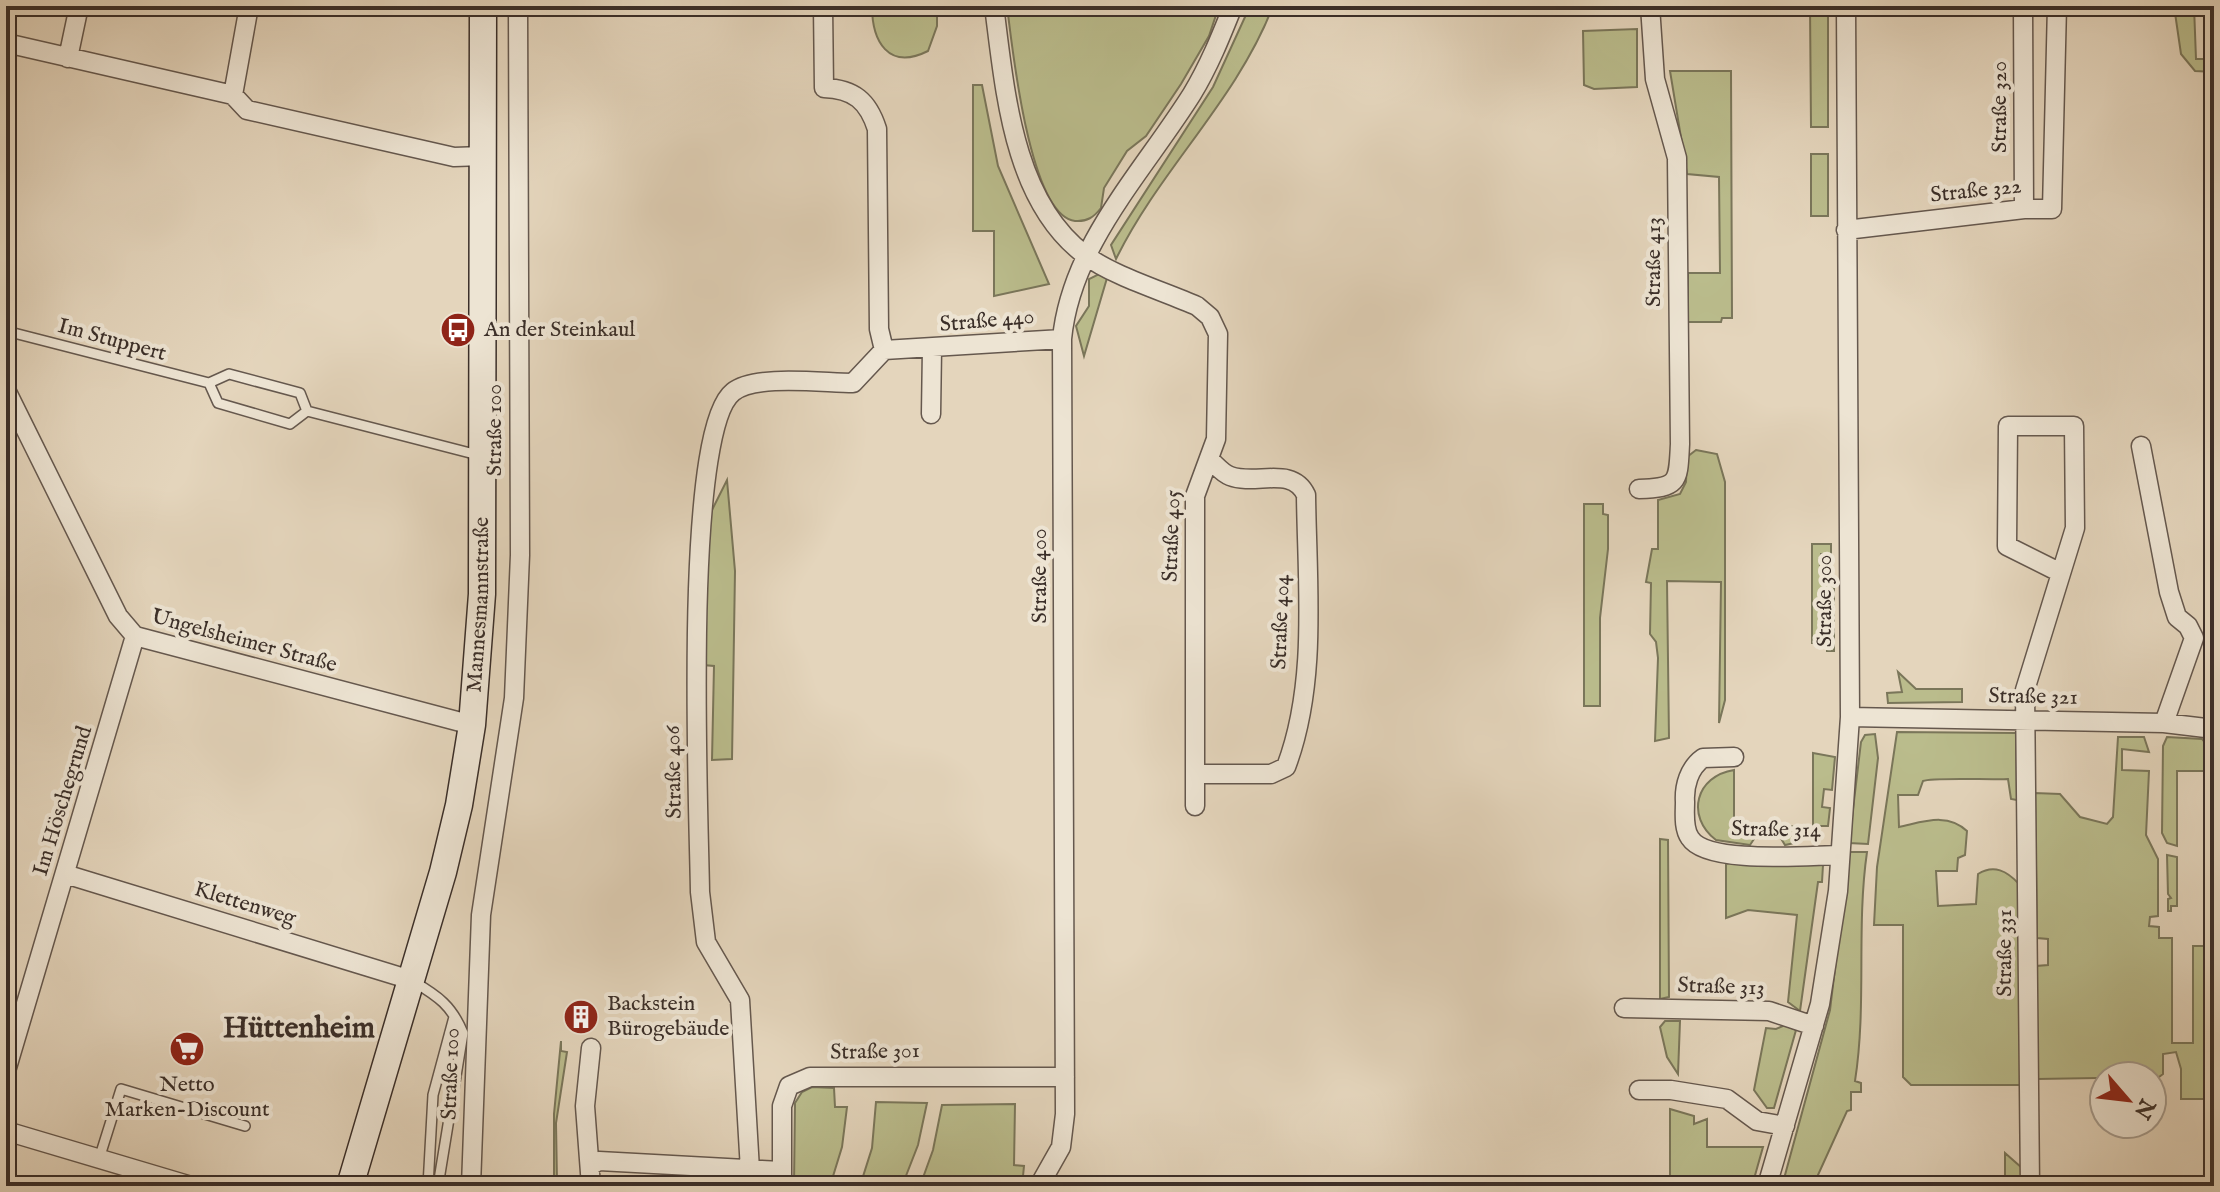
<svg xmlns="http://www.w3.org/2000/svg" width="2220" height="1192" viewBox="0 0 2220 1192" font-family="'IM FELL English',serif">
<rect width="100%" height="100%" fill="#e4d5bc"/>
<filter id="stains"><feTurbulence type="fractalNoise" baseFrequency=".0025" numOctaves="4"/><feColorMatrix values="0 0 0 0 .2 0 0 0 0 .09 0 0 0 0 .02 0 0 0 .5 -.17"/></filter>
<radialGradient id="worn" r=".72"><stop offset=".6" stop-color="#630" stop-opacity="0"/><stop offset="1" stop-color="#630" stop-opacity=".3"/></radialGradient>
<path fill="#babc8c" stroke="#7a765a" stroke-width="2" d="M872 6H937V26L928 51C888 71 872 41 872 6Z
M1007 6H1219L1209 36 1181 84 1146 136 1127 151 1104 188 1101 208C1094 217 1087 222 1075 221 1029 216 1012 44 1007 6Z
M1250 6H1273C1237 100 1160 169 1116 259L1111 245 1213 87Z
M1810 6H1828V127H1811Z
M2174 6H2194L2196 59H2214V72L2195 71 2181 54Z
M1637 29V87L1594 89 1584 85 1583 31Z
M1670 71H1731L1732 318H1722L1721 322H1688V273H1720L1719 177 1687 174Z
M973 85H982L998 166 1049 284 994 296V231H973Z
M1811 154H1828V216H1811Z
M1099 274 1107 278 1084 356 1076 326 1089 306V279Z
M1696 450 1717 454 1725 482V700L1719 723 1721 582 1667 581 1669 738 1655 741 1658 658 1656 642 1650 634 1651 583 1646 582 1652 549H1658V500L1680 494 1686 482 1687 457Z
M727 480 735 571 732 759 712 760 714 666 703 665 704 526Z
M1584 504H1603V514L1608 515V549L1600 618V706H1584Z
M1812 544H1831V554H1821L1820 565H1831V577L1834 578V651H1827V643H1812Z
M1898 672 1916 689H1962V702L1888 703 1887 693 1902 692Z
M1897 732 2016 733 2017 800 2011 799 2008 779C1992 780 1932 777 1923 781L1918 795H1898L1899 827C1923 822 1947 812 1967 831L1965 855 1958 858 1957 871H1936L1938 906 1976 904 1978 874C1994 864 2007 871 2019 884L2022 1085H1911L1903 1077V925H1874L1877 867Z
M1875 734 1878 758 1868 844 1849 843 1861 742 1865 735Z
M2118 737H2144L2149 752 2122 749V770L2149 771 2146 835 2158 859V916L2150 917 2149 926 2159 927V938H2172V1043H2193V946H2214V1099H2181V1069L2176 1052 2163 1054V1074L2159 1077 2037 1079 2036 966 2048 965V939L2037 938 2035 793 2060 794 2080 817 2107 824 2113 817Z
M2167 737 2202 739 2213 753 2211 771H2177V846L2167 843 2162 833 2163 746Z
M1813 753 1835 757 1832 790 1824 789 1822 807 1830 808 1828 826H1813Z
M1734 770V826L1762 827 1750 845 1716 840C1685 816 1696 776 1734 770Z
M1801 826 1799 842 1785 845 1774 827Z
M1660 839 1668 840 1669 997 1660 999Z
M1849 852H1867C1856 928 1867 1005 1855 1081L1861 1083V1092H1851V1110L1847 1111 1813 1186H1782L1830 1010Z
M2167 855 2177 857V906H2171V911H2168V899L2171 898 2168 894Z
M1733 862 1823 865 1822 882H1818L1800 1011 1788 1002 1797 915 1748 910 1726 918V864Z
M1665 1021H1680L1678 1074 1667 1057 1660 1027Z
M1785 1025 1796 1030 1774 1108H1767L1754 1090 1766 1028 1776 1029Z
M561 1041V1051L567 1052 556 1123 557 1182 554 1186V1114Z
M812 1087 834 1088 835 1107H847L842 1147 830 1186H794L795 1103 802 1092Z
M876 1102 927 1103 918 1145 902 1186H860L872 1148Z
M1015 1104 1014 1165 1024 1166 1022 1186H920L933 1150 942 1105Z
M1670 1109 1694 1116V1124L1707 1119V1147H1763L1752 1186H1670Z
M2005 1153 2022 1168V1186H2005Z"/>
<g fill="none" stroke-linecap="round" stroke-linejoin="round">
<defs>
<path id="lane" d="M6 331 209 383 218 403 290 424 307 411 478 455
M209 383 229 374 300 393 307 411
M414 982C438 996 452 1006 463 1033L438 1186
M99 1159 121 1089 245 1126
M428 1186 433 1095 454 1017"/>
<path id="street" d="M823 6 824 88C854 89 868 101 877 129L879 329 884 350
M994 6C1005 89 1012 200 1085 255 1113 276 1163 291 1197 306L1210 317 1218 334 1216 439 1195 496V806
M2023 6 2024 209
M6 43 233 95 247 110 454 157 483 156
M68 58 79 6
M233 95 249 6
M1846 230 2024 209H2052L2057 6
M6 390 118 616 135 636 472 725
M931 414 932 349
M2141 446 2169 592 2177 617 2188 626 2194 638 2164 723
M1639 489C1680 488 1678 481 1680 444L1677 158 1655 79 1650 6
M1850 717 2164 723 2214 729
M1734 757 1703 758C1689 768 1684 786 1685 802 1685 813 1683 828 1690 838 1707 865 1810 855 1840 855
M1195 774H1271L1286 767C1318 683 1307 583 1306 495 1292 465 1256 486 1230 476 1222 473 1216 465 1210 460
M65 874 411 980
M1624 1008 1769 1011 1814 1026
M6 1071 135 636
M1639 1090H1671L1727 1099 1757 1121 1785 1126
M6 1131 191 1186
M592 1165 599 1161 781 1171
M750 1170 740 1000 706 942 700 892C699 815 682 432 733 392 755 374 823 383 853 383L884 350 1062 339
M471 1186 481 915 514 698 520 555 518 6
M591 1186 585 1106 591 1048
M782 1186V1106L789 1086 810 1077H1065
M1039 1186 1061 1147 1065 1114 1062 339C1071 245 1143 172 1192 94 1209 66 1221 36 1233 6
M1767 1186 1820 1004 1838 891 1850 717 1846 6
M2030 1186 2025 690 2075 528 2074 426H2008L2007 546 2061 573"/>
<g id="secondary">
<path id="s1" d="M350 1186 443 872 459 805 472 725 482 594 483 6"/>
</g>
</defs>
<use href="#lane" stroke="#65584e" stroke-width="12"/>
<use href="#street" stroke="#65584e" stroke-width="21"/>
<use href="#secondary" stroke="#3b2f29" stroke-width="29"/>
<use href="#lane" stroke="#ede4d3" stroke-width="9"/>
<use href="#street" stroke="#ede4d3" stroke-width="18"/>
<use href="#secondary" stroke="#ede4d3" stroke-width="26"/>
</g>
<defs>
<symbol id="bus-disc" viewBox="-11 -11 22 22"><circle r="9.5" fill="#8f2418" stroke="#ede4d3"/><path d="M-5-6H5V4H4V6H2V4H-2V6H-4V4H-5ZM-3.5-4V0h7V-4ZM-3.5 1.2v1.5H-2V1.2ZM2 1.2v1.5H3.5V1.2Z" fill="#fff"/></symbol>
<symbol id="building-disc" viewBox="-11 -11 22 22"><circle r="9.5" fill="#8f2418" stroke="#ede4d3"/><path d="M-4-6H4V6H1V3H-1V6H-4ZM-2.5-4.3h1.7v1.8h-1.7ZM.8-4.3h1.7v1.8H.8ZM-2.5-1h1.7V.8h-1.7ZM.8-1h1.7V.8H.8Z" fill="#fff"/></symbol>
<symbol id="supermarket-disc" viewBox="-11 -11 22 22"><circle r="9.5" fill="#8f2418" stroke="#ede4d3"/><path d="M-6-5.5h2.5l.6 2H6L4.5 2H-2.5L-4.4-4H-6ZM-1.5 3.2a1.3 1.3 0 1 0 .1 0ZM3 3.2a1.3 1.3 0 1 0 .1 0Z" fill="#fff"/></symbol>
</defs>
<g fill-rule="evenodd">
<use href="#bus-disc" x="438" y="310" width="40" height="40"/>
<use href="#building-disc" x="561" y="997" width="40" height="40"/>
<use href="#supermarket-disc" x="167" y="1029" width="40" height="40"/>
</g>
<g text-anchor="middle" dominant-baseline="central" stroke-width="8" stroke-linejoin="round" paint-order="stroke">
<g font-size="22" fill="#3b2f29" stroke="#ede4d3">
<text transform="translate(2000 107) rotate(-90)">Straße 320</text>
<text transform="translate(1976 191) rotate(-6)">Straße 322</text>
<text transform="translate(1654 262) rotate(-90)">Straße 413</text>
<text transform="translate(987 321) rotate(-5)">Straße 440</text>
<text transform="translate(112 340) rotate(15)">Im Stuppert</text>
<text transform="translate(495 430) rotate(-90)">Straße 100</text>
<text transform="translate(1172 536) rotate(-88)">Straße 405</text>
<text transform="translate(1040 576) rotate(-90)">Straße 400</text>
<text transform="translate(1825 601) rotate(-90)">Straße 300</text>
<text stroke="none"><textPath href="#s1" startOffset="598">Mannesmannstraße</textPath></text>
<text transform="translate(1281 622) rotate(-88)">Straße 404</text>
<text transform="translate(244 641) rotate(15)">Ungelsheimer Straße</text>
<text transform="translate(2033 697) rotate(1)">Straße 321</text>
<text transform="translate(674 772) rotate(-91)">Straße 406</text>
<text transform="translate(63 801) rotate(-73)">Im Höschegrund</text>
<text transform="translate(1776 830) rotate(1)">Straße 314</text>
<text transform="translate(245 904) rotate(17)">Klettenweg</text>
<text transform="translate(2005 953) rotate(-90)">Straße 331</text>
<text transform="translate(1721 987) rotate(2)">Straße 313</text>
<text transform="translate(875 1052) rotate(-1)">Straße 301</text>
<text transform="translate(451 1074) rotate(-88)">Straße 100</text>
</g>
<g font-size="22" fill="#3b2f29" stroke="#ede4d3" text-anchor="start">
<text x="484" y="330">An der Steinkaul</text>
<text x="607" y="1004">Backstein<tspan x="607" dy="25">Bürogebäude</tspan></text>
<text x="187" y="1085" text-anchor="middle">Netto<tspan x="187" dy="25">Marken-Discount</tspan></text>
</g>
<g font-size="30" font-weight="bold" fill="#3b2f29" stroke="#ede4d3">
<text x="299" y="1029">Hüttenheim</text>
</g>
</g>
<rect width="2220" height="1192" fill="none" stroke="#e4d5bc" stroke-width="32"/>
<rect x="8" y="8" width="2204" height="1176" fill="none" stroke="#3b2f29" stroke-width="4"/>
<rect x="16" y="16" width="2188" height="1160" fill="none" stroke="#3b2f29" stroke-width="2"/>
<g transform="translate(2128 1100) rotate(118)"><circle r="38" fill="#ede4d3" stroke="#a69c8f" stroke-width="2"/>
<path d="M0-6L14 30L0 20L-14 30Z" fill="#8f2418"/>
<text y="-12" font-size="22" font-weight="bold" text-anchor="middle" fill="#3b2f29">N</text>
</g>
<rect width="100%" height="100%" filter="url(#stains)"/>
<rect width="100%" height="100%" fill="url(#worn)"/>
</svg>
